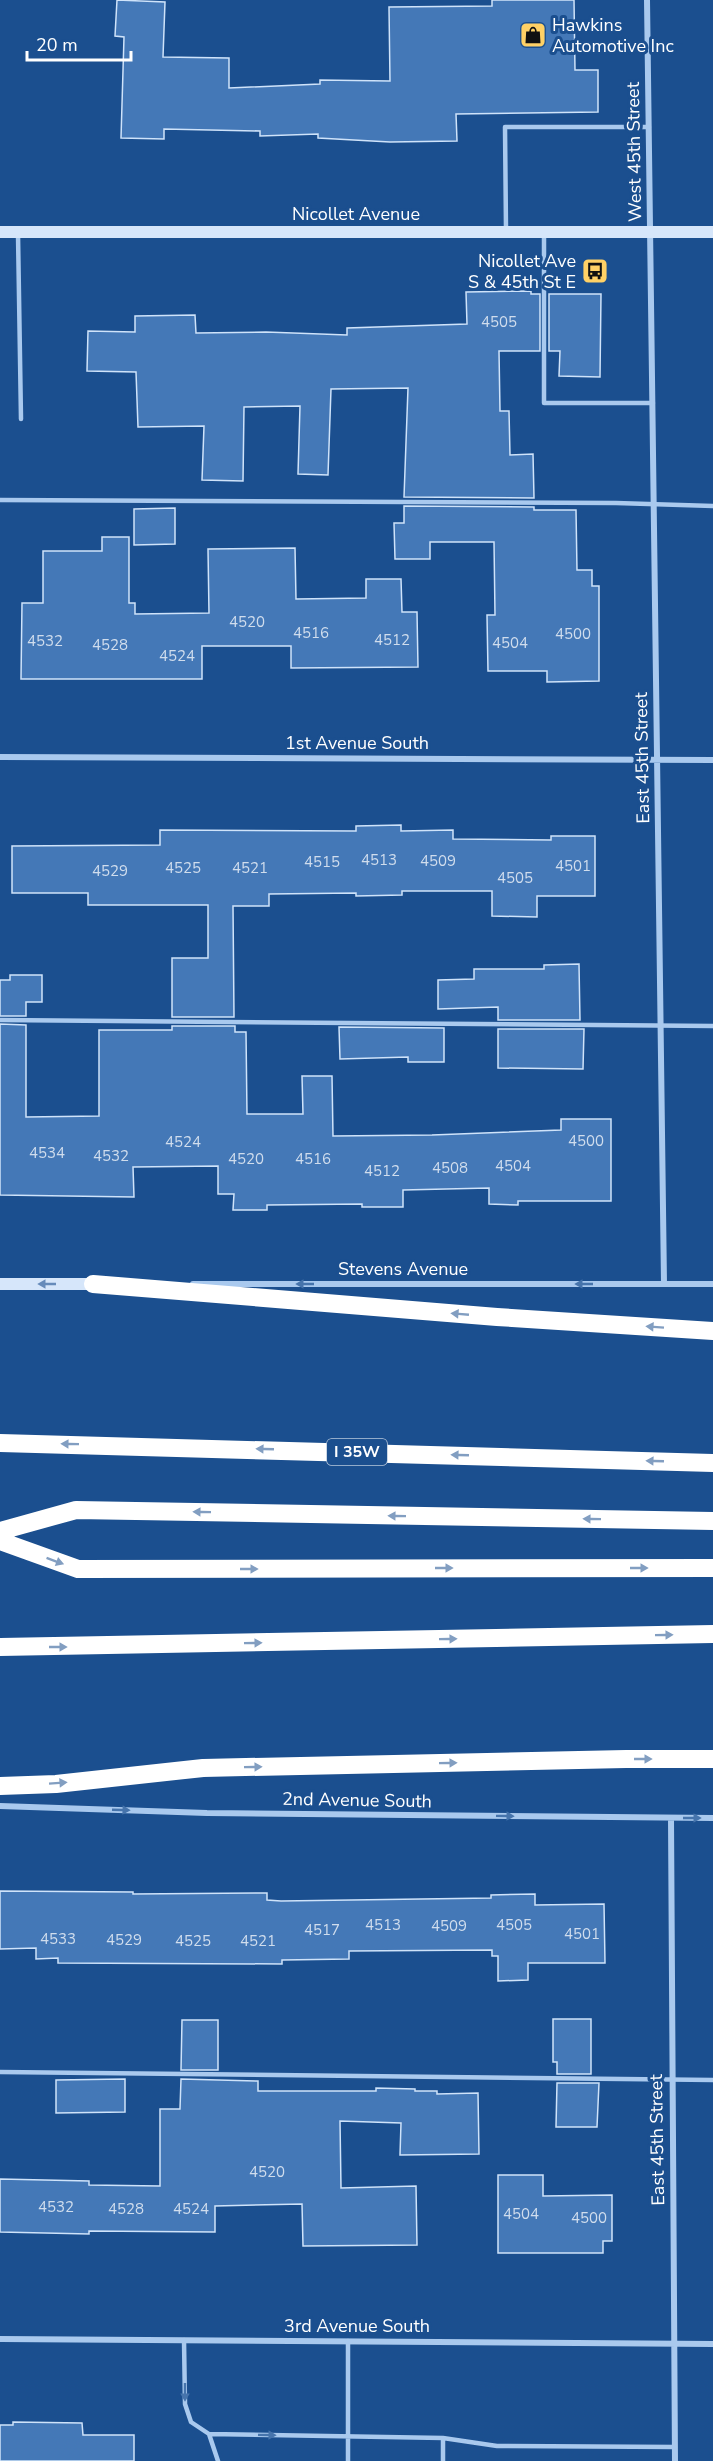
<svg xmlns="http://www.w3.org/2000/svg" width="713" height="2461" viewBox="0 0 713 2461" font-family="'Nunito Sans',sans-serif">
<rect width="100%" height="100%" fill="#1b4f8f"/>
<path fill="#4478b7" stroke="#cfe3fa" stroke-width="1.5" d="M117 0 165 2 163 57 229 58V88L320 84V80L390 81 389 7 492 6V0H574L575 70H598V112L456 114 457 141 390 142 318 138V134L260 136V131L164 129V139L121 138 124 37 115 36Z
M531 291V294H540V351H499L500 411H509L510 455 533 454 534 498 404 497 408 388 331 389 328 475 298 474 300 406 244 407 243 481 202 480 204 426 138 427 136 372 87 371 88 331 135 332V316L195 315 196 333 266 332 347 335V328L467 324 466 292Z
M549 294H601L600 377 559 376 560 351H549Z
M404 506 534 507V510H576L577 570H592V586H599V681L547 682V671H488L487 615H495L494 542H430V559H395L394 523H404Z
M175 508V544L134 545V509Z
M102 537H129V603H135V614L209 613 208 549 295 548 296 599 366 598V579H401L402 612H417L418 667 291 668V646H202V679H21L22 603H43V551H102Z
M401 825V831L453 830V839L551 840V836H595V896H537V917L492 916V891H402V895L356 896V893L269 894V906H233L234 1017H172V958H208V905H88V893H12V846L160 845V830L356 831V826Z
M579 964 580 1020H498V1007L438 1009V980L474 979V969H544V965Z
M10 975H42V1002H26V1016H0V980H10Z
M0 1024 26 1025V1117L99 1116V1030H172V1026H235V1032H246L247 1114H303L302 1076H332L333 1136 432 1135 561 1130V1119H611V1201H518V1205L489 1204V1188L403 1190V1207H362V1204L267 1205V1210H233L234 1194H218V1166L133 1167 134 1197 0 1195Z
M339 1027 444 1028V1062H408V1057L340 1059Z
M498 1029H584L583 1069 498 1068Z
M0 1891 133 1892V1894L267 1893V1900L281 1901 491 1898V1895L535 1894V1905L604 1904 605 1963H528V1980L498 1981V1956H492V1950L349 1951V1959L282 1960V1964L58 1963V1958L36 1959V1948L0 1949Z
M553 2019H591V2074H557V2062H553Z
M182 2020H218V2070H181Z
M125 2079V2112L56 2113V2080Z
M181 2079 258 2081V2091H376V2088L415 2089V2091H437V2094L478 2093 479 2154 400 2155 401 2123 340 2121 341 2188 416 2186 417 2245 303 2246 302 2204 215 2206V2232L89 2231V2234L0 2232V2179L89 2181V2185L160 2186V2109H180Z
M557 2083H599L597 2127H556Z
M498 2175H543V2196L612 2195V2241H603V2253H498Z
M13 2422 82 2423 83 2435H134V2461H0V2425H13Z"/>
<g fill="none" stroke-linecap="round" stroke-linejoin="round">
<path stroke="#a9c9ee" stroke-width="4.5" d="M506 230 505 127H649
M544 233V403H653
M18 234 21 419
M0 500 616 503 713 506
M0 1020 713 1026
M0 2072 713 2080
M184 2340 185 2404 191 2422 209 2434 443 2438
M348 2341V2461
M209 2434 218 2461
M443 2461V2438L497 2446 675 2447"/>
<path stroke="#a9c9ee" stroke-width="6" d="M647 0 664 1284
M0 757 713 760
M193 1284H713
M0 1806 207 1813 713 1818
M671 1818 675 2461
M0 2339 713 2344"/>
<path stroke="#d6e6fa" stroke-width="12" d="M0 232H713
M0 1284H93"/>
<path stroke="#fff" stroke-width="18" d="M93 1284 497 1317 713 1331
M0 1443 713 1463
M0 1531 76 1510 713 1521
M0 1541 78 1569 713 1568
M0 1647 713 1634
M0 1786 56 1784 203 1768 626 1759H713"/>
</g>
<defs><path id="oneway-solid" d="M-6-.8H1V-3.2L6.5 0L1 3.2V.8H-6Z" transform="scale(1.5)"/></defs>
<use fill="#668bba" href="#oneway-solid" transform="translate(47 1284) rotate(180)"/>
<g fill="#4674ac">
<use href="#oneway-solid" transform="translate(305 1284) rotate(180)"/>
<use href="#oneway-solid" transform="translate(584 1284) rotate(180)"/>
<use href="#oneway-solid" transform="translate(121 1810) rotate(2)"/>
<use href="#oneway-solid" transform="translate(505 1816) rotate(1)"/>
<use href="#oneway-solid" transform="translate(692 1818)"/>
<use href="#oneway-solid" transform="translate(185 2392) rotate(90)"/>
<use href="#oneway-solid" transform="translate(267 2435) rotate(1)"/>
</g>
<g fill="#829ec1">
<use href="#oneway-solid" transform="translate(460 1314) rotate(-175)"/>
<use href="#oneway-solid" transform="translate(655 1327) rotate(-176)"/>
<use href="#oneway-solid" transform="translate(70 1444) rotate(-179)"/>
<use href="#oneway-solid" transform="translate(265 1449) rotate(-178)"/>
<use href="#oneway-solid" transform="translate(460 1455) rotate(-178)"/>
<use href="#oneway-solid" transform="translate(655 1461) rotate(-178)"/>
<use href="#oneway-solid" transform="translate(202 1512) rotate(-179)"/>
<use href="#oneway-solid" transform="translate(397 1516) rotate(-179)"/>
<use href="#oneway-solid" transform="translate(592 1519) rotate(-179)"/>
<use href="#oneway-solid" transform="translate(55 1561) rotate(20)"/>
<use href="#oneway-solid" transform="translate(444 1568)"/>
<use href="#oneway-solid" transform="translate(639 1568)"/>
<use href="#oneway-solid" transform="translate(249 1569)"/>
<use href="#oneway-solid" transform="translate(664 1635) rotate(-1)"/>
<use href="#oneway-solid" transform="translate(448 1639) rotate(-1)"/>
<use href="#oneway-solid" transform="translate(253 1643) rotate(-1)"/>
<use href="#oneway-solid" transform="translate(58 1647)"/>
<use href="#oneway-solid" transform="translate(643 1759)"/>
<use href="#oneway-solid" transform="translate(448 1763) rotate(-1)"/>
<use href="#oneway-solid" transform="translate(253 1767) rotate(-1)"/>
<use href="#oneway-solid" transform="translate(58 1783) rotate(-4)"/>
</g>
<defs>
<symbol id="shop-square" viewBox="-11 -11 22 22"><rect x="-9" y="-9" width="18" height="18" rx="4" fill="#ffd166" stroke="#1b4f8f"/><path d="M-5-2.5h2.3a2.7 3.5 0 0 1 5.4 0H5L5.5 6h-11ZM-1.5-2.5h3a1.5 2.3 0 0 0-3 0Z" fill="#111"/></symbol>
<symbol id="bus-square" viewBox="-11 -11 22 22"><rect x="-9" y="-9" width="18" height="18" rx="4" fill="#ffd166" stroke="#1b4f8f"/><path d="M-5-6H5V4H4V6H2V4H-2V6H-4V4H-5ZM-3.5-4V0h7V-4ZM-3.5 1.2v1.5H-2V1.2ZM2 1.2v1.5H3.5V1.2Z" fill="#111"/></symbol>
</defs>
<g fill-rule="evenodd">
<use href="#shop-square" x="518" y="20" width="30" height="30"/>
<use href="#bus-square" x="580" y="256" width="30" height="30"/>
</g>
<g text-anchor="middle" dominant-baseline="central" stroke-width="6" stroke-linejoin="round" paint-order="stroke">
<g font-size="15" fill="#d0dded">
<text x="499" y="322">4505</text>
<text x="247" y="622">4520</text>
<text x="311" y="633">4516</text>
<text x="573" y="634">4500</text>
<text x="392" y="640">4512</text>
<text x="45" y="641">4532</text>
<text x="510" y="643">4504</text>
<text x="110" y="645">4528</text>
<text x="177" y="656">4524</text>
<text x="379" y="860">4513</text>
<text x="438" y="861">4509</text>
<text x="322" y="862">4515</text>
<text x="573" y="866">4501</text>
<text x="183" y="868">4525</text>
<text x="250" y="868">4521</text>
<text x="110" y="871">4529</text>
<text x="515" y="878">4505</text>
<text x="586" y="1141">4500</text>
<text x="183" y="1142">4524</text>
<text x="47" y="1153">4534</text>
<text x="111" y="1156">4532</text>
<text x="246" y="1159">4520</text>
<text x="313" y="1159">4516</text>
<text x="513" y="1166">4504</text>
<text x="450" y="1168">4508</text>
<text x="382" y="1171">4512</text>
<text x="383" y="1925">4513</text>
<text x="514" y="1925">4505</text>
<text x="449" y="1926">4509</text>
<text x="322" y="1930">4517</text>
<text x="582" y="1934">4501</text>
<text x="58" y="1939">4533</text>
<text x="124" y="1940">4529</text>
<text x="193" y="1941">4525</text>
<text x="258" y="1941">4521</text>
<text x="267" y="2172">4520</text>
<text x="56" y="2207">4532</text>
<text x="126" y="2209">4528</text>
<text x="191" y="2209">4524</text>
<text x="521" y="2214">4504</text>
<text x="589" y="2218">4500</text>
</g>
<rect fill="#1b4f8f" stroke="#bbcadd" stroke-width="1.5" x="327" y="1439" width="60" height="26" rx="4.5"/>
<g font-size="16" font-weight="bold" fill="#fff">
<text x="357" y="1452">I 35W</text>
</g>
<g font-size="18" fill="#fff" stroke="#1b4f8f" text-anchor="start">
<text x="552" y="25">Hawkins<tspan x="552" dy="21">Automotive Inc</tspan></text>
<text x="576" y="261" text-anchor="end">Nicollet Ave<tspan x="576" dy="21">S &amp; 45th St E</tspan></text>
</g>
<g font-size="18" fill="#fff" stroke="#1b4f8f">
<text transform="translate(634 152) rotate(-91)">West 45th Street</text>
<text x="356" y="214">Nicollet Avenue</text>
<text x="357" y="743">1st Avenue South</text>
<text transform="translate(642 758) rotate(-91)">East 45th Street</text>
<text x="403" y="1269">Stevens Avenue</text>
<text transform="translate(357 1800) rotate(1)">2nd Avenue South</text>
<text transform="translate(657 2140) rotate(-91)">East 45th Street</text>
<text x="357" y="2326">3rd Avenue South</text>
</g>
</g>
<path d="M27 51v9h104v-9" fill="none" stroke="#ffffff" stroke-width="3"/>
<text x="36" y="51" font-size="18" fill="#ffffff" stroke="#1b4f8f" stroke-width="4.5" paint-order="stroke">20 m</text>
</svg>
